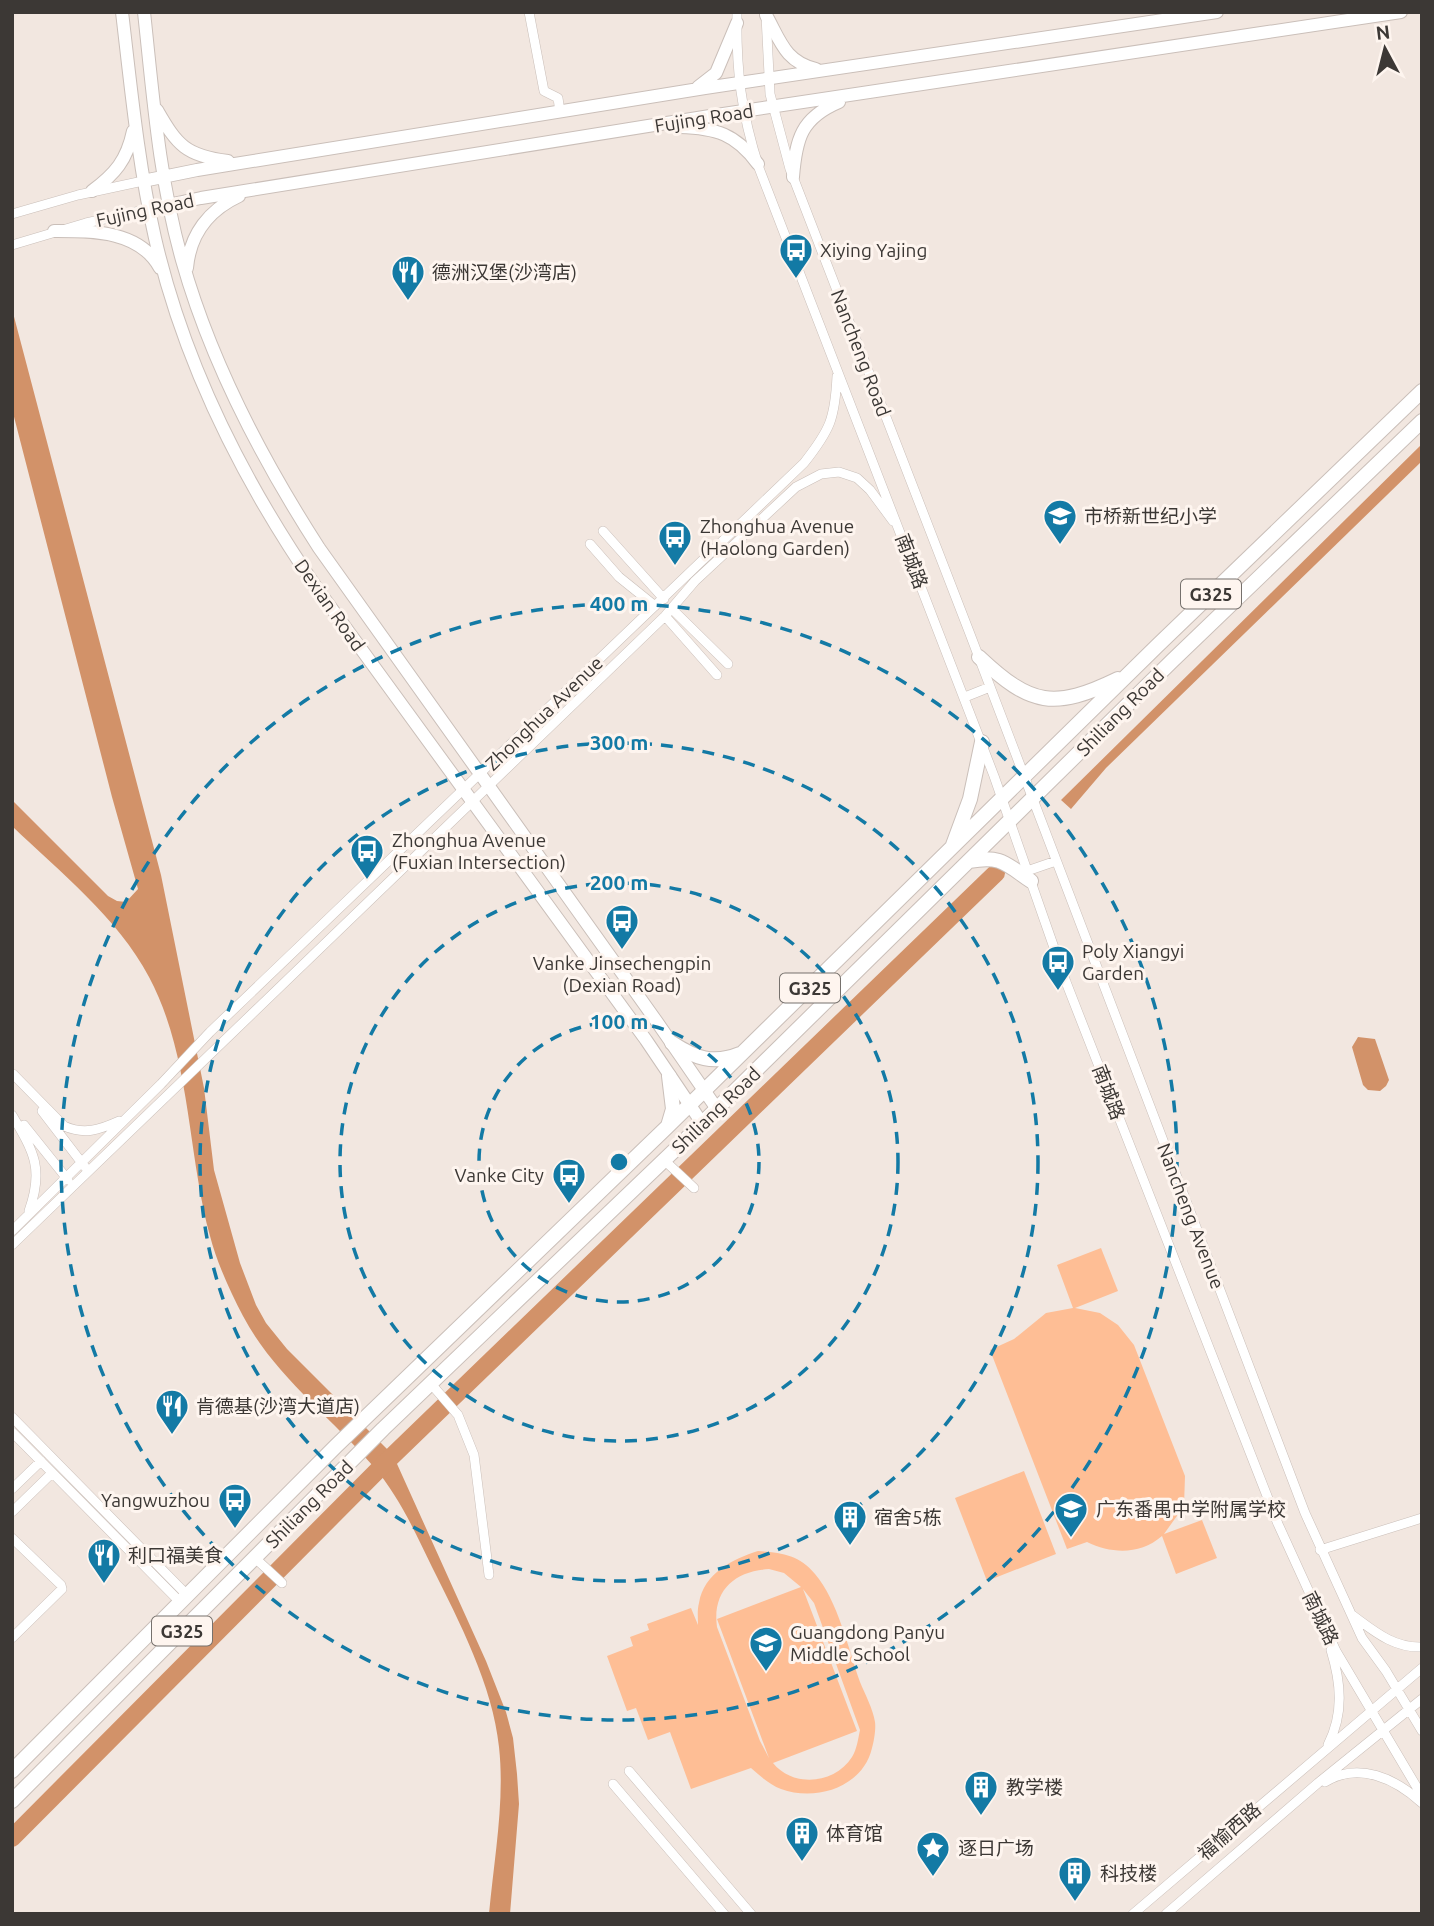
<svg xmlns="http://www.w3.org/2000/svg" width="1434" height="1926" viewBox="0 0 1434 1926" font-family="Ubuntu,'Noto Sans SC',sans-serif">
<rect width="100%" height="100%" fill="#f2e7e0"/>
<path fill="#febe95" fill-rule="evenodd" d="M1101 1248 1118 1291 1075 1308 1100 1313 1118 1325 1134 1345 1185 1476 1184 1506 1164 1534 1202 1520 1217 1558 1176 1574 1162 1536C1140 1555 1112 1554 1087 1542L1067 1549 990 1350 1014 1339 1046 1313 1073 1308 1057 1265Z
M1024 1471 1056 1554 987 1581 955 1498Z
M758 1551C782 1553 799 1555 815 1574 838 1601 848 1648 860 1682 865 1694 873 1709 875 1722 876 1729 874 1741 872 1748 863 1787 816 1802 781 1789 770 1785 760 1776 751 1768L691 1789 670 1732 648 1740 636 1708 627 1711 607 1656 633 1646 630 1637 649 1630 647 1624 691 1608 698 1625C698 1618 697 1610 699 1603 704 1573 733 1559 758 1551ZM769 1569 784 1573 801 1587 717 1619 769 1758 760 1741 717 1627C712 1591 734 1571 769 1569ZM803 1589 814 1603 860 1730C858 1739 857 1749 852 1757 835 1784 793 1788 773 1763L857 1731Z"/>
<path fill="#d29269" d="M12 309 161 875 204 1088 214 1170 240 1263 256 1305 266 1323 287 1349 393 1455 486 1661 506 1712 513 1738 517 1774 519 1804 510 1914H489C494 1859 505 1801 499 1747 493 1686 459 1621 432 1567 415 1532 399 1496 373 1466 330 1416 274 1375 243 1316 230 1291 217 1263 210 1236 187 1151 191 1056 149 977 118 918 60 872 12 826V800L108 896 117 901 126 902 138 889 112 797 12 409Z
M1422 444V461L1106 768 1071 809 1061 800Z
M1358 1037 1375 1039 1389 1080 1386 1086 1380 1091 1368 1090 1363 1085 1352 1047Z"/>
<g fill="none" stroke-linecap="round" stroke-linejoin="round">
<path stroke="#d29269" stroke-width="18" d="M12 1838 384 1464 996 873"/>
<defs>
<path id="minor" d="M529 12 544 91 558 98 560 112
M737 12C736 70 741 112 759 168L994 776 1066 982 1278 1524 1336 1651 1422 1796
M766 16 770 94 790 169 970 634 1305 1513 1362 1638 1386 1671 1422 1731
M12 214 78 195 143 181
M12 245 86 223 149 209
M603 531 664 599
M590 544 619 577 655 606
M672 609 728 664
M665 616 717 675
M965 697 990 687
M1027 871 1056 861
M13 1074 64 1126C84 1135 99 1130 119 1121
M42 1111 85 1167
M12 1115C34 1152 44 1169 29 1211
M24 1125 68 1180
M664 1160 694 1188
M12 1231 161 1084 210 1032 804 463C830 430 835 419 837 376
M12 1245 665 616 695 581 796 487 821 474 839 472 857 478 870 490 893 521
M432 1385 458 1415 474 1455 489 1575
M12 1417 188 1596
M12 1432 181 1603
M12 1489 41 1461
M12 1512 52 1473
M12 1538 61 1585 62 1589 12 1638
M1320 1550 1422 1518
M255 1558 282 1583
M1352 1615C1374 1631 1393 1648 1422 1647
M1328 1745C1344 1713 1341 1683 1331 1650
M629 1771 751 1914
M1325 1782C1359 1761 1396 1779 1422 1803
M613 1784 724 1914
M1133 1914 1422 1668
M1166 1914 1318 1783 1422 1699"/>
<path id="major" d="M122 12C131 88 138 163 155 238 184 364 243 481 316 587L646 1040 702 1123
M144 12C153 95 159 179 182 260 211 363 261 458 319 548L657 1022 717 1109
M766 15C780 40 785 62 816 69
M698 87 716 73 737 23
M157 110C177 145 186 156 228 161
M680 127C716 128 736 134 758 164
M793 177C796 139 801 118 839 102
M143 181 197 170 705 88 1217 12
M92 191C115 174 127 160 133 131
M149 209 201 198 710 116 1401 12
M54 231C92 231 139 230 160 268
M187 268C190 234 209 210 239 196"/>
<path id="highway" d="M979 657C1031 706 1054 710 1118 679
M953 845 970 799 982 742
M970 861C1001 855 1006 864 1031 881
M672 1043C695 1058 713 1065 740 1054
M668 1126 673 1109 669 1076
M12 1771 336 1446 667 1127 1157 646 1422 391
M12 1801 383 1429 682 1143 1172 661 1422 421"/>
</defs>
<use href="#minor" stroke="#cabfb9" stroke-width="10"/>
<use href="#major" stroke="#cabfb9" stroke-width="14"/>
<use href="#highway" stroke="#cabfb9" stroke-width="16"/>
<use href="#minor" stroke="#fff" stroke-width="9"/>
<use href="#major" stroke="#fff" stroke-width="12"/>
<use href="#highway" stroke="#fff" stroke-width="14"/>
</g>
<g fill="none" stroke="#137aa5" stroke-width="3.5" stroke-dasharray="12 9">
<circle cx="619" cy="1162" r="140"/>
<circle cx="619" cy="1162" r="279"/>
<circle cx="619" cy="1162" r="419"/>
<circle cx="619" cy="1162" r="558"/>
</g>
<defs>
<symbol id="bus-pin" viewBox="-11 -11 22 30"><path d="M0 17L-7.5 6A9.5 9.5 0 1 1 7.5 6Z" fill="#137aa5" stroke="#fef5ef"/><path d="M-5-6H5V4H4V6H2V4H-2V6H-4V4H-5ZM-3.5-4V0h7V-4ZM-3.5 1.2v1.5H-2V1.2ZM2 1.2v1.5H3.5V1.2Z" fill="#fff"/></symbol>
<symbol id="restaurant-pin" viewBox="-11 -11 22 30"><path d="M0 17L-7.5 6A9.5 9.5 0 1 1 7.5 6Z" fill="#137aa5" stroke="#fef5ef"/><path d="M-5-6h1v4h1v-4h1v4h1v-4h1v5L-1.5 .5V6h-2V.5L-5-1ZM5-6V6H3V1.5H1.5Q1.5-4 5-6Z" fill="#fff"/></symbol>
<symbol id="school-pin" viewBox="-11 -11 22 30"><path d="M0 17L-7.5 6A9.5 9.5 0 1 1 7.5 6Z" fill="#137aa5" stroke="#fef5ef"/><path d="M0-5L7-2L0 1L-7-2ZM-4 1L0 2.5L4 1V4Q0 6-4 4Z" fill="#fff"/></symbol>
<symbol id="building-pin" viewBox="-11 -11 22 30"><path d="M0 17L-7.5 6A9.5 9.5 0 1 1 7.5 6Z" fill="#137aa5" stroke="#fef5ef"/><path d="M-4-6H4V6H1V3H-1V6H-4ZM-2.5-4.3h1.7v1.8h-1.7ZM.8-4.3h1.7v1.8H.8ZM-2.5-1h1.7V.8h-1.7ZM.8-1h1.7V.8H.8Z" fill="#fff"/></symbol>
<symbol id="sight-pin" viewBox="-11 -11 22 30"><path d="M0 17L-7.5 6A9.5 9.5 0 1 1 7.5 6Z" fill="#137aa5" stroke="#fef5ef"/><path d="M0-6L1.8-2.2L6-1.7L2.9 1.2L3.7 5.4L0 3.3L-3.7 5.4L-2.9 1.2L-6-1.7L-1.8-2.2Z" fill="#fff"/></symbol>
</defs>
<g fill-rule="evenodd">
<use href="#bus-pin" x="777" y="231" width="38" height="52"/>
<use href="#restaurant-pin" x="389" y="253" width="38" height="52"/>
<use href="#school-pin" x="1041" y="497" width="38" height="52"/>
<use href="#bus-pin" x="656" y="518" width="38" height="52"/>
<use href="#bus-pin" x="348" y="832" width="38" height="52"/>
<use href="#bus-pin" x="603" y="902" width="38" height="52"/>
<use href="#bus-pin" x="1039" y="943" width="38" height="52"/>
<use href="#bus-pin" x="550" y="1156" width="38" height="52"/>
<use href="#restaurant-pin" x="153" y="1387" width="38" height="52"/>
<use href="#bus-pin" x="216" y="1481" width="38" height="52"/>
<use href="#school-pin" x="1052" y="1490" width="38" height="52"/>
<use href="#building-pin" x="831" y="1498" width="38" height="52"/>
<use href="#restaurant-pin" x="85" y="1536" width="38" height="52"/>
<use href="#school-pin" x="747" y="1624" width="38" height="52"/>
<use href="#building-pin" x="962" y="1768" width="38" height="52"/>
<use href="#building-pin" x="783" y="1814" width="38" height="52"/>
<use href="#sight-pin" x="914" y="1829" width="38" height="52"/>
<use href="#building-pin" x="1056" y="1854" width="38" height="52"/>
</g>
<g text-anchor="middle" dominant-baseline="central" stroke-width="6" stroke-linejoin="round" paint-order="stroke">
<g fill="#fef5ef" stroke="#76716d" stroke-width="2">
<rect x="1181" y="579.5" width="60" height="29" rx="5"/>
<rect x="780" y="973.5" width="60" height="29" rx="5"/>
<rect x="152" y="1616.5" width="60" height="29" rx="5"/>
</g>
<g font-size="18" font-weight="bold" fill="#3c3835">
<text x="1211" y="594">G325</text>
<text x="810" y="988">G325</text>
<text x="182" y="1631">G325</text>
</g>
<g font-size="19" fill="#3c3835" stroke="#fef5ef">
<text transform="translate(704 118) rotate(-9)">Fujing Road</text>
<text transform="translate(145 210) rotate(-12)">Fujing Road</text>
<text transform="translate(861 353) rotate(69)">Nancheng Road</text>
<text transform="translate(912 561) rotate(69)">南城路</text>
<text transform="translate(330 605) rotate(55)">Dexian Road</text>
<text transform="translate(1120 712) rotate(-45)">Shiliang Road</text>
<text transform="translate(544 713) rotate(-44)">Zhonghua Avenue</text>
<text transform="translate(1109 1092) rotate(69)">南城路</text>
<text transform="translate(716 1110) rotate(-44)">Shiliang Road</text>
<text transform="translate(1191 1216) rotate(69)">Nancheng Avenue</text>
<text transform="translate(309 1504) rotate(-45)">Shiliang Road</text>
<text transform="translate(1321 1618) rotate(64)">南城路</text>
<text transform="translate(1229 1831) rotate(-41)">福愉西路</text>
</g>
<g font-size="19" fill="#3c3835" stroke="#fef5ef" text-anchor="start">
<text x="820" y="250">Xiying Yajing</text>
<text x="432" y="272">德洲汉堡(沙湾店)</text>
<text x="1084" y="516">市桥新世纪小学</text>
<text x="700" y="526">Zhonghua Avenue<tspan x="700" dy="22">(Haolong Garden)</tspan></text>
<text x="392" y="840">Zhonghua Avenue<tspan x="392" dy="22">(Fuxian Intersection)</tspan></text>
<text x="1082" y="951">Poly Xiangyi<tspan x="1082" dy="22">Garden</tspan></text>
<text x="622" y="963" text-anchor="middle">Vanke Jinsechengpin<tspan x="622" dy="22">(Dexian Road)</tspan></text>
<text x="544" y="1175" text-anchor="end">Vanke City</text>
<text x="196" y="1406">肯德基(沙湾大道店)</text>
<text x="210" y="1500" text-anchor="end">Yangwuzhou</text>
<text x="1096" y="1509">广东番禺中学附属学校</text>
<text x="874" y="1517">宿舍5栋</text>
<text x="128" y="1555">利口福美食</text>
<text x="790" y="1632">Guangdong Panyu<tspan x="790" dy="22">Middle School</tspan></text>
<text x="1006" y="1787">教学楼</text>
<text x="826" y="1833">体育馆</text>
<text x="958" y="1848">逐日广场</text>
<text x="1100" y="1873">科技楼</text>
</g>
</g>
<circle cx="619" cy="1162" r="10" fill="#137aa5" stroke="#fef5ef" stroke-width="3.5"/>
<g font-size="21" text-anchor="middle" font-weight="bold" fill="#137aa5" stroke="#fef5ef" stroke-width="6" stroke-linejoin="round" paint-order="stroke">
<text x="619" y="611">400 m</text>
<text x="619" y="750">300 m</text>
<text x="619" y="890">200 m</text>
<text x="619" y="1029">100 m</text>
</g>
<rect width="1434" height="1926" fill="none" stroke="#3c3835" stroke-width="28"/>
<g transform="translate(1385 49) rotate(353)" stroke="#fef5ef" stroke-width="5" paint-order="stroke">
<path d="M0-5L12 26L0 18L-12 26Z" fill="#3c3835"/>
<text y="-10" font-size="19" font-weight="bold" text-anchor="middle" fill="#3c3835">N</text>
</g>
</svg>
